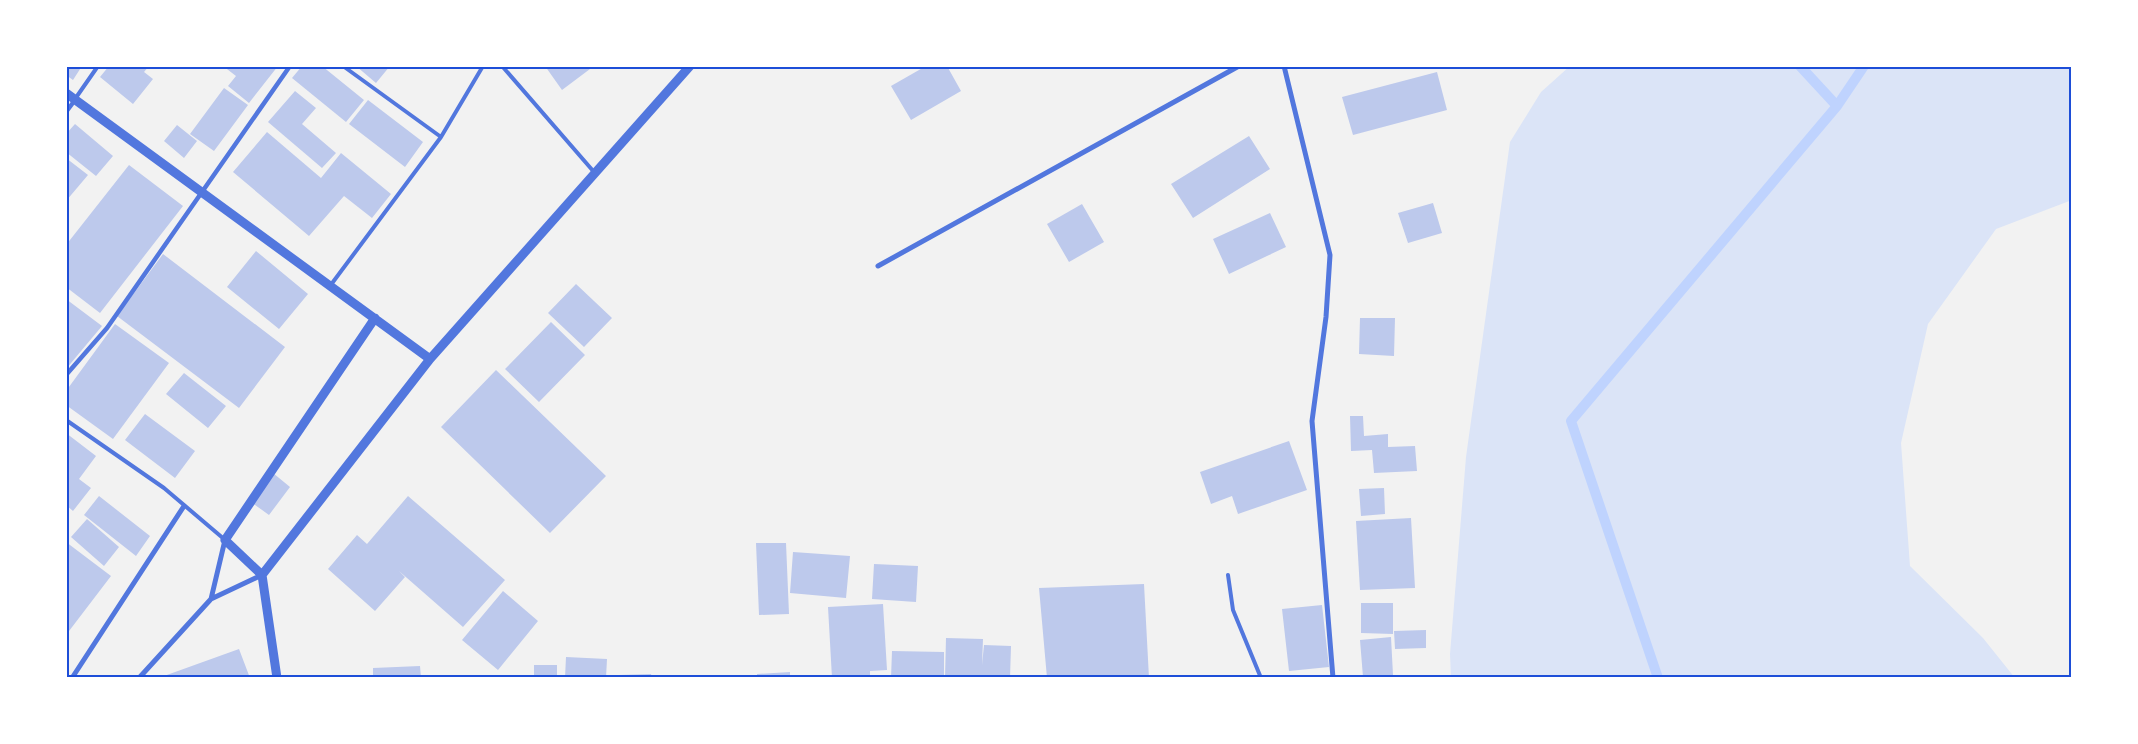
<svg xmlns="http://www.w3.org/2000/svg" width="2138" height="744" viewBox="0 0 2138 744" font-family="'Open Sans',sans-serif">
<rect width="100%" height="100%" fill="#f2f2f2"/>
<path fill="#dbe4f7" d="M1570 66H2072V200L1996 229 1928 324 1901 443 1910 566 1983 638 2015 678H1451L1450 654 1466 457 1510 142 1541 92Z"/>
<g fill="none" stroke-linecap="round" stroke-linejoin="round">
<path stroke="#bfd3fe" stroke-width="10" d="M1800 66 1837 106
M1658 678 1571 421 1837 106 1864 66"/>
</g>
<path fill="#bdc9ec" d="M66 66H82L73 80 66 75Z
M109 66H149L144 72 153 79 133 104 100 77Z
M223 66H278L249 103 228 86 236 76Z
M302 66H322L364 100 346 122 292 78Z
M356 66H390L376 83Z
M545 66H594L562 90Z
M926 66H947L961 91 911 120 891 86Z
M1437 72 1447 110 1353 135 1342 97Z
M224 88 248 105 214 151 190 134Z
M295 91 316 108 302 124 336 153 322 168 268 122Z
M368 100 423 142 405 167 349 124Z
M75 124 113 156 96 176 66 152V134Z
M177 125 197 141 184 158 164 141Z
M267 132 321 178 341 153 391 194 372 218 344 196 309 236 233 172Z
M1249 136 1270 169 1193 218 1171 184Z
M66 158 88 175 66 201Z
M129 165 183 206 100 313 66 287V245Z
M1433 203 1442 233 1408 243 1398 213Z
M1082 204 1104 242 1069 262 1047 224Z
M1270 213 1286 247 1229 274 1213 239Z
M256 251 308 294 279 329 227 287Z
M163 254 285 347 239 408 117 316Z
M576 284 612 318 584 347 548 313Z
M66 299 102 326 66 369Z
M1360 318H1395L1394 356 1359 354Z
M551 322 585 355 539 402 505 369Z
M115 324 169 363 113 439 66 405V391Z
M496 370 606 476 550 533 441 427Z
M184 373 226 406 208 428 166 394Z
M145 414 195 451 175 478 125 440Z
M1350 416H1363L1364 436 1388 434V447L1415 446 1417 471 1374 473 1372 450 1351 451Z
M66 433 96 456 79 479 91 488 73 511 66 505Z
M1289 441 1307 490 1238 514 1232 496 1211 504 1200 472Z
M273 473 290 487 269 515 251 502Z
M1384 488 1385 514 1361 516 1359 489Z
M99 496 150 536 136 556 84 515Z
M408 496 505 580 463 627 399 571 405 577 375 611 328 569 357 535 367 544Z
M1411 518 1415 588 1360 590 1356 521Z
M87 519 119 547 104 566 71 537Z
M66 542 111 576 66 635Z
M756 543H786L789 614 759 615Z
M793 552 850 556 846 598 790 593Z
M874 564 918 566 916 602 872 599Z
M1144 584 1149 678H1047L1039 588Z
M503 591 538 621 498 670 462 640Z
M1361 603H1393V634L1361 633Z
M883 604 887 670 870 671V678H832L828 607Z
M1322 605 1329 667 1289 671 1282 609Z
M1426 630V648L1395 649 1394 631Z
M1391 637 1393 675 1363 677 1360 640Z
M946 638 983 639 982 665 984 645 1011 646 1010 678H945Z
M239 649 250 678H165L164 676Z
M892 651 944 652V678H891Z
M566 657 607 659 606 678H565Z
M534 665H557V678H534Z
M420 666 421 678H373V668Z
M790 672V678H757V674Z
M651 674 652 678H620L619 675Z
M515 675 531 676V678H515Z"/>
<g fill="none" stroke-linecap="round" stroke-linejoin="round">
<path stroke="#5277de" stroke-width="4" d="M343 66 441 137
M502 66 594 172
M75 99 98 66
M330 286 441 137 483 66
M66 420 164 488 224 539
M1228 575 1233 610 1261 678"/>
<path stroke="#5277de" stroke-width="4.5" d="M66 112 75 100
M66 375 107 328 290 66"/>
<path stroke="#5277de" stroke-width="5" d="M1284 66 1330 255 1326 317 1312 421 1333 678
M878 266 1239 66
M211 599 225 540
M72 678 184 506
M139 678 211 599 262 575"/>
<path stroke="#5277de" stroke-width="9" d="M66 93 430 359
M262 575 430 359 690 66
M262 575 225 540 375 318
M262 575 277 678"/>
</g>
<rect width="2138" height="744" fill="none" stroke="#ffffff" stroke-width="135"/>
<rect x="68" y="68" width="2002" height="608" fill="none" stroke="#1d4ed8" stroke-width="2"/>
</svg>
